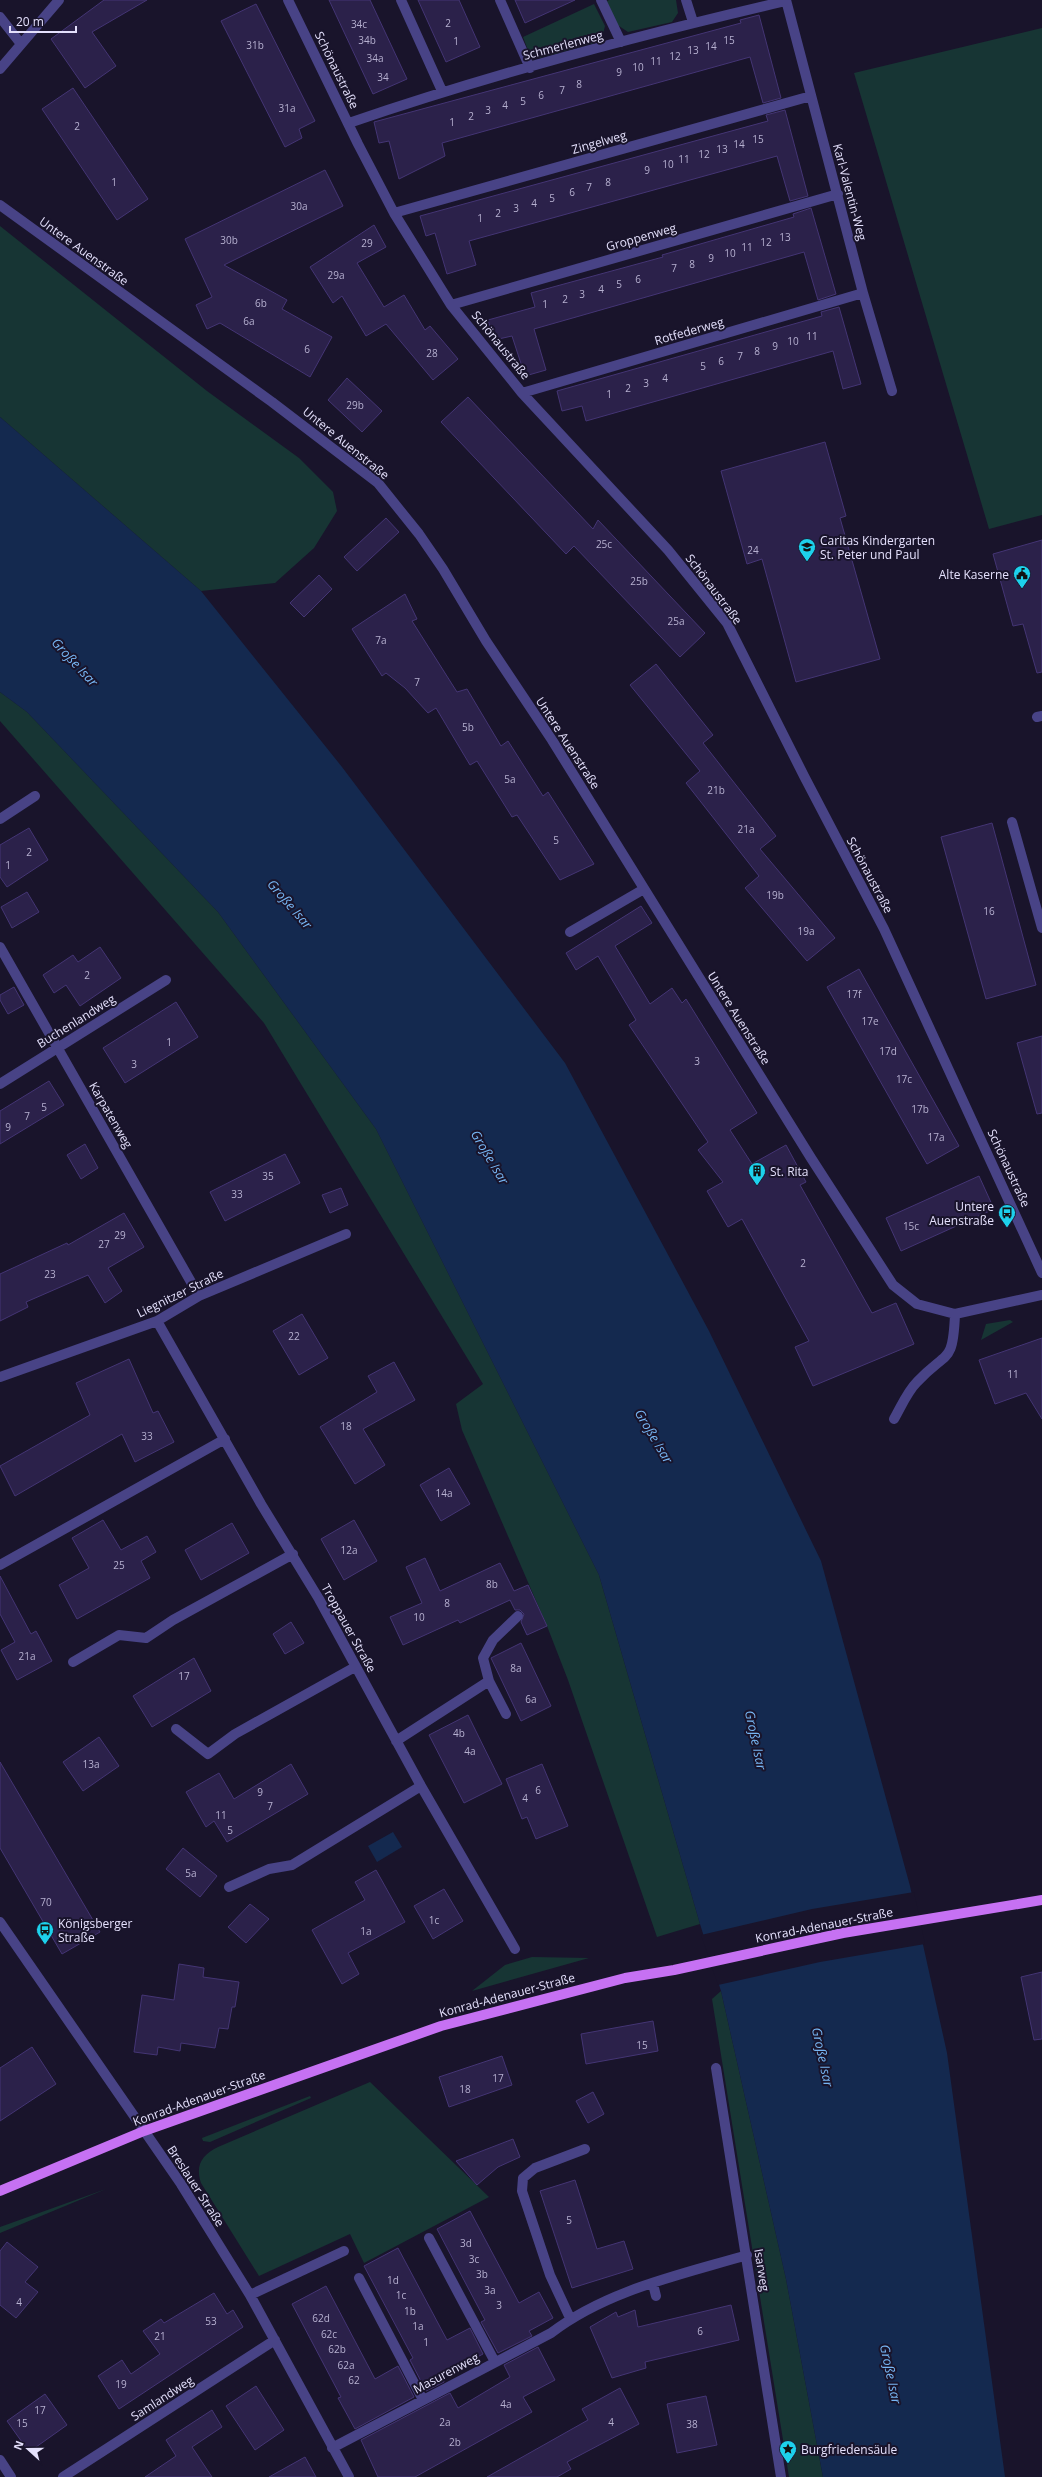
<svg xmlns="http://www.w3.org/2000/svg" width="1042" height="2477" viewBox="0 0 1042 2477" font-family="'Open Sans',sans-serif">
<rect width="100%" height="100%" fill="#19142b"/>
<path fill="#173534" d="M609 0H676L678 13 672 22 628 32 616 24 606 2Z
M594 4 605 26 602 38 598 42 540 58 528 50 523 37Z
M1042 28V515L989 529 854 73Z
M0 226 207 391 299 458 333 492 337 511 314 548 275 583 201 591 0 417Z
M0 692 27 712 218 912 376 1129 599 1575 700 1924 657 1937 568 1680 547 1626 462 1430 456 1404 483 1384 264 1023 0 721Z
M1010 1320 1013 1322 981 1340 986 1324Z
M532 1957 589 1958 472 1991 505 1965Z
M721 1991 786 2279 823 2477H789L712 1999Z
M370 2082 489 2197 364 2263 350 2234 259 2276 201 2183C195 2165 202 2155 218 2147Z
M310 2096 311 2098 210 2142 203 2141 202 2138Z
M106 2189 0 2233V2227Z"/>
<path fill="#14294f" d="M0 417 201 591 342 767 565 1063 709 1331 821 1561 910 1886 947 2053 1005 2477H823L786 2279 721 1991 700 1924 599 1575 376 1129 218 912 27 712 0 692Z
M393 1832 402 1847 377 1862 368 1846Z"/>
<path fill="#19142b" d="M914 1892 925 1944 820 1962 718 1985 701 1935 812 1909Z"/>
<path fill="#2b214a" stroke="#443574" d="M104 0H147L92 32 116 66 85 88 51 39Z
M329 0H370L407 79 373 94Z
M418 0H459L480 47 446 62Z
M515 0H575L525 23Z
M256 4 315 121 299 129 302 138 285 147 221 21Z
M759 15 781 98 763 103 750 57 442 143 445 156 399 179 389 141 379 143 374 122 741 23 740 20Z
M73 88 148 199 117 220 42 109Z
M785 110 808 196 790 201 777 156 469 241 476 265 447 274 435 233 426 236 420 216 768 121 766 115Z
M325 170 343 206 224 265 287 300 282 309 332 337 310 377 220 323 207 329 196 305 212 297 185 239Z
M811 208 836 294 818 300 804 252 534 329 546 370 525 376 512 336 494 340 488 320 535 307 531 293 663 257 662 255 794 217 793 214Z
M374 225 386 247 357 263 384 307 404 295 425 330 430 326 458 359 433 380 386 324 366 336 342 296 333 303 310 267Z
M839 307 861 384 843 389 833 351 586 421 582 406 562 411 557 391 822 316 821 312Z
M347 378 382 411 362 432 328 400Z
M468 397 593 529 598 520 705 633 680 657 574 546 566 554 441 422Z
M825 442 846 516 840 518 880 659 796 682 762 559 747 564 721 471Z
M386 518 399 532 357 571 344 557Z
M1042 540V672L1037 673 1023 624 1013 626 993 554Z
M319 575 332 589 304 617 290 603Z
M405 594 417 619 412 621 457 692 467 689 501 746 508 741 543 796 548 792 594 864 560 880 517 815 512 817 477 761 470 765 436 708 428 713 405 688 386 673 382 676 352 629Z
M656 664 713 735 703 743 776 836 760 849 835 938 807 961 745 888 759 876 686 783 700 771 630 685Z
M992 823 1036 985 986 999 941 837Z
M29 828 48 860 7 887 0 877V845Z
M27 892 39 912 12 928 1 907Z
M641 906 652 923 615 946 650 1004 672 988 682 1003 686 999 757 1113 730 1130 752 1164 786 1145 806 1182 800 1185 872 1313 896 1303 914 1344 813 1386 795 1347 809 1341 742 1219 728 1227 707 1191 723 1182 698 1150 708 1142 629 1025 636 1020 598 956 576 970 566 953Z
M100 947 121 978 80 1006 66 985 54 993 43 975 73 955 78 962Z
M859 969 959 1146 927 1164 827 987Z
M14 987 24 1005 8 1014 0 1000V995Z
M176 1002 198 1037 125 1083 103 1048Z
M1042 1036V1113L1037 1114 1017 1043Z
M49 1081 64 1105 0 1144V1111Z
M85 1144 98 1168 81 1179 67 1155Z
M285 1154 300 1183 225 1221 210 1192Z
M979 1176 994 1209 901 1251 886 1218Z
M341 1188 348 1205 330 1213 322 1195Z
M124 1213 144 1247 108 1268 122 1291 105 1303 88 1275 26 1302 28 1307 0 1321V1274L67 1243 68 1245Z
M302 1314 328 1358 299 1375 273 1331Z
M1042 1338V1419L1026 1393 995 1404 979 1360Z
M129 1359 153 1413 158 1411 174 1442 135 1462 122 1434 15 1496 0 1466 90 1415 76 1383Z
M394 1362 415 1400 363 1429 385 1465 355 1484 320 1427 377 1392 368 1376Z
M449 1468 470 1504 441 1521 420 1485Z
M103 1520 121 1550 147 1536 156 1552 141 1561 150 1578 77 1619 59 1585 89 1568 72 1538Z
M354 1520 377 1561 344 1580 321 1539Z
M232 1523 249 1553 201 1580 185 1550Z
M425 1558 440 1591 500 1563 514 1591 528 1585 547 1626 527 1635 521 1622 524 1614 520 1610H515L510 1600 460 1623 458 1620 403 1645 390 1617 422 1603 406 1567Z
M0 1576 31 1634 36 1631 52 1661 17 1680 1 1650 15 1642 0 1614Z
M291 1622 304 1643 285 1654 273 1634Z
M521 1643 551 1706 521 1721 491 1658Z
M194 1658 211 1691 152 1727 133 1696Z
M468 1715 502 1784 464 1803 429 1735Z
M99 1737 119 1766 83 1791 63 1762Z
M0 1762 100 1932 62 1954 0 1848Z
M291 1764 308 1794 227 1842 214 1821 206 1827 186 1792 219 1773 234 1799Z
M542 1764 568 1826 536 1839 527 1817 522 1819 506 1779Z
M183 1848 217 1876 200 1897 166 1869Z
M376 1870 405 1922 348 1953 359 1974 342 1984 312 1930 365 1900 355 1882Z
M444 1889 463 1921 433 1939 414 1906Z
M250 1904 269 1919 246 1943 228 1927Z
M179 1964 204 1968 203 1977 239 1982 235 2007H232L228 2029 219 2028 215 2048 181 2043 180 2051 158 2047 157 2055 134 2052 142 1995 174 2000Z
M1042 1972V2039L1034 2040 1021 1977Z
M653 2021 658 2051 586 2064 581 2034Z
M32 2047 56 2084 0 2121V2068Z
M502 2056 512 2085 449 2107 439 2077Z
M593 2092 604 2114 588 2123 576 2101Z
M513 2139 520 2157 498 2167 477 2185 456 2161Z
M575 2180 597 2249 624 2241 633 2269 572 2288 540 2191Z
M470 2211 519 2303 539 2292 553 2318 529 2331 532 2336 498 2353 481 2322 485 2320 437 2229Z
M7 2242 38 2267 25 2282 38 2292 16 2318 0 2305V2251Z
M398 2248 447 2340 470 2328 483 2354 442 2376 444 2382 426 2391 410 2360 413 2358 364 2266Z
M326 2286 375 2379 398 2366 414 2397 355 2429 338 2398 341 2397 292 2304Z
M214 2293 227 2314 233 2310 243 2327 119 2409 98 2376 122 2360 131 2374 160 2354 143 2331 161 2319 164 2323Z
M731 2305 739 2340 645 2362 646 2368 612 2378 590 2327 616 2312 618 2317 635 2310 638 2327Z
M538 2347 555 2380 523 2397 532 2412 415 2477H378L361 2440 450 2393 458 2408 510 2377 504 2365Z
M256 2386 284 2430 255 2450 226 2406Z
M620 2388 639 2424 567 2462 571 2469 557 2477H487L588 2420 582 2409Z
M45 2394 67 2425 29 2452 7 2421Z
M706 2396 717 2445 677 2453 667 2404Z
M212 2410 222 2427 192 2447 212 2477H145L176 2456 166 2440Z
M305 2457 316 2477H269Z"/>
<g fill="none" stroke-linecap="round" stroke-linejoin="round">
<path stroke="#484386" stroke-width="10" d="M288 0 358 144 394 213 451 305 522 393 668 550 727 623 804 776 884 929 1042 1273
M401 0 442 91
M500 0 530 68
M601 0 621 42
M686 0 693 22
M786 0 863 293 892 391
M0 17 21 44
M0 69 59 0
M349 123C492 74 639 35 786 1
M0 205 272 402 378 483 419 534 443 569 486 641 552 740 811 1158 893 1285 917 1304 955 1314 1042 1295
M394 213 811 96
M451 305 838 194
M522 393 863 293
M1037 717 1042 716
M0 819 35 796
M1012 822 1042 928
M570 932 644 889
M0 947 199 1296
M0 1084 166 980
M157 1321 261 1504 319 1599 421 1786 515 1949
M0 1377 157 1321 199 1296 346 1234
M894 1419C901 1407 907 1392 917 1382 947 1350 953 1365 955 1314
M0 1565 225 1439
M73 1662 119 1635 146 1638 173 1620 293 1554
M489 1681 506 1714
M176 1729 208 1754 235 1734 355 1667
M396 1741 489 1681 483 1658 493 1640 518 1616
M229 1887 269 1869 292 1865 421 1786
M0 1922 181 2184 250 2295 349 2477
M716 2068 781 2477
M429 2238 495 2362
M359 2278 423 2400
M653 2284 656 2296
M250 2295 344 2251
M570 2318 550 2275 522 2191 523 2178 535 2168 585 2149
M332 2448 551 2333C607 2290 680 2275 747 2255
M0 2460 11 2477
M63 2477 275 2340"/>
<path stroke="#c671f3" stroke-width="10" d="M0 2191 144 2131 441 2026 625 1978 674 1970 843 1933 1042 1900"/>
</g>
<defs>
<symbol id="school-pin" viewBox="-11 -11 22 30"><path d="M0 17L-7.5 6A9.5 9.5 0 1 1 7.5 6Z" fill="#1dd1ec" stroke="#19142b"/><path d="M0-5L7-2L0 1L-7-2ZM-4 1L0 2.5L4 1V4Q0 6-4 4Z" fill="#111"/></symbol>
<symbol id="civic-pin" viewBox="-11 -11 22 30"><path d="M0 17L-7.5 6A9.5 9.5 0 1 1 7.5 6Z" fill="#1dd1ec" stroke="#19142b"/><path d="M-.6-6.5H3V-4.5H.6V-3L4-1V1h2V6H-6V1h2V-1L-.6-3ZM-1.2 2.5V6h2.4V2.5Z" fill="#111"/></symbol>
<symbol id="building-pin" viewBox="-11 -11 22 30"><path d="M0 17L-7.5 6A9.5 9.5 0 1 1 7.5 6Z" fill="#1dd1ec" stroke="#19142b"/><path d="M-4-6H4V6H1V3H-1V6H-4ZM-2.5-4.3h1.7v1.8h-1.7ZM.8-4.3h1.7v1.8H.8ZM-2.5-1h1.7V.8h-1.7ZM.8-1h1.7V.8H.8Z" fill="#111"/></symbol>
<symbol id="bus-pin" viewBox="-11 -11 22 30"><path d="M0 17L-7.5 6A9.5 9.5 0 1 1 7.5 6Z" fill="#1dd1ec" stroke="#19142b"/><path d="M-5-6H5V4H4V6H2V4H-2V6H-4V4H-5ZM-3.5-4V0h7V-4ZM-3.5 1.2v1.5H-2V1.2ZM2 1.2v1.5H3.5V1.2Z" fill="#111"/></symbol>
<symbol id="sight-pin" viewBox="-11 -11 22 30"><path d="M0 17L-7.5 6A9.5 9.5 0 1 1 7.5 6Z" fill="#1dd1ec" stroke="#19142b"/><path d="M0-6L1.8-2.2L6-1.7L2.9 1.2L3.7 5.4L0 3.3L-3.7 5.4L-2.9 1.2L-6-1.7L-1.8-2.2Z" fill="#111"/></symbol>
</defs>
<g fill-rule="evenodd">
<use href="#school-pin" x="797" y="537" width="20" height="27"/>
<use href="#civic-pin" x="1012" y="564" width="20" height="27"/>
<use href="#building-pin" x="747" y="1161" width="20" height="27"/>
<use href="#bus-pin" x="997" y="1203" width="20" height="27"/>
<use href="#bus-pin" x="35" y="1920" width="20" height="27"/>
<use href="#sight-pin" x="778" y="2439" width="20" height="27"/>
</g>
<g text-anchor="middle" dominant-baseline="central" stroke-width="4" stroke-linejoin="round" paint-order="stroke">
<g font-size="10" fill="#b6b0d0">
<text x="448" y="23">2</text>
<text x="359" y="24">34c</text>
<text x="367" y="40">34b</text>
<text x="729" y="40">15</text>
<text x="456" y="41">1</text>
<text x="255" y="45">31b</text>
<text x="711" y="46">14</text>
<text x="693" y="50">13</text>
<text x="675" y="56">12</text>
<text x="375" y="58">34a</text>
<text x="656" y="61">11</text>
<text x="638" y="67">10</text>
<text x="619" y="72">9</text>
<text x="383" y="77">34</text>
<text x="579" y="84">8</text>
<text x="562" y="90">7</text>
<text x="541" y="95">6</text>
<text x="523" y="101">5</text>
<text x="505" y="105">4</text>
<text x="287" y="108">31a</text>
<text x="488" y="110">3</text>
<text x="471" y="116">2</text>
<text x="452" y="122">1</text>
<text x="77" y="126">2</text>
<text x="758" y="139">15</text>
<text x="739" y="144">14</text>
<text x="722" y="149">13</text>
<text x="704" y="154">12</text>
<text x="684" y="159">11</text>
<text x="668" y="164">10</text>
<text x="647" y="170">9</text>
<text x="114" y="182">1</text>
<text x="608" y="182">8</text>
<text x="589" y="187">7</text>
<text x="572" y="192">6</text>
<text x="552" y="198">5</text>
<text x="534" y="203">4</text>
<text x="299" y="206">30a</text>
<text x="516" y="208">3</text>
<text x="498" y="213">2</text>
<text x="480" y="218">1</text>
<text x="785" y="237">13</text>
<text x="229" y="240">30b</text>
<text x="766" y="242">12</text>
<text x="367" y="243">29</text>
<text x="747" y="247">11</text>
<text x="730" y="253">10</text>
<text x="711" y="258">9</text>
<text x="692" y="264">8</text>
<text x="674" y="268">7</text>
<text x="336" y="275">29a</text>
<text x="638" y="279">6</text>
<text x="619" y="284">5</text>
<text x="601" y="289">4</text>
<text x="582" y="294">3</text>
<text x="565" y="299">2</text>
<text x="261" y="303">6b</text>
<text x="545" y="304">1</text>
<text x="249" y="321">6a</text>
<text x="812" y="336">11</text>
<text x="793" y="341">10</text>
<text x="775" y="346">9</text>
<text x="307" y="349">6</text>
<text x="757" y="351">8</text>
<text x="432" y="353">28</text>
<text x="740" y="356">7</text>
<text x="721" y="361">6</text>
<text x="703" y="366">5</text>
<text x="665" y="378">4</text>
<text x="646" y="383">3</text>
<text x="628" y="388">2</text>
<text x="609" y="394">1</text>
<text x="355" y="405">29b</text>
<text x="604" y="544">25c</text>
<text x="753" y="550">24</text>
<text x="639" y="581">25b</text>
<text x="676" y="621">25a</text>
<text x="381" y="640">7a</text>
<text x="417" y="682">7</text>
<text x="468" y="727">5b</text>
<text x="510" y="779">5a</text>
<text x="716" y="790">21b</text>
<text x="746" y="829">21a</text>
<text x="556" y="840">5</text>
<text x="29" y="852">2</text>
<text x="8" y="865">1</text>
<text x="775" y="895">19b</text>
<text x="989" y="911">16</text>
<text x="806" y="931">19a</text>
<text x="87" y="975">2</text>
<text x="854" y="994">17f</text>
<text x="870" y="1021">17e</text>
<text x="169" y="1042">1</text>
<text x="888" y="1051">17d</text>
<text x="697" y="1061">3</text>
<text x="134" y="1064">3</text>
<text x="904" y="1079">17c</text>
<text x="44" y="1107">5</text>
<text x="920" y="1109">17b</text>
<text x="27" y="1116">7</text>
<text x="8" y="1127">9</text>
<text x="936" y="1137">17a</text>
<text x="268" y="1176">35</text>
<text x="237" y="1194">33</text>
<text x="911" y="1226">15c</text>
<text x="120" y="1235">29</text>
<text x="104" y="1244">27</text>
<text x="803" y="1263">2</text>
<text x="50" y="1274">23</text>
<text x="294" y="1336">22</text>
<text x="1013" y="1374">11</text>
<text x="346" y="1426">18</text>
<text x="147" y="1436">33</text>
<text x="444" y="1493">14a</text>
<text x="349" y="1550">12a</text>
<text x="119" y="1565">25</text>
<text x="492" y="1584">8b</text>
<text x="447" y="1603">8</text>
<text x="419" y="1617">10</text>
<text x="27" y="1656">21a</text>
<text x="516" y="1668">8a</text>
<text x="184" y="1676">17</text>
<text x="531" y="1699">6a</text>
<text x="459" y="1733">4b</text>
<text x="470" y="1751">4a</text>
<text x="91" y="1764">13a</text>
<text x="538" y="1790">6</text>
<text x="260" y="1792">9</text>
<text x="525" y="1798">4</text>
<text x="270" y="1806">7</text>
<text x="221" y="1815">11</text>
<text x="230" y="1830">5</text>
<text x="191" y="1873">5a</text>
<text x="46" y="1902">70</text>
<text x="434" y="1920">1c</text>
<text x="366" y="1931">1a</text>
<text x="642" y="2045">15</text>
<text x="498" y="2078">17</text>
<text x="465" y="2089">18</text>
<text x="569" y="2220">5</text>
<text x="466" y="2243">3d</text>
<text x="474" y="2259">3c</text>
<text x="482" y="2274">3b</text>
<text x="393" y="2280">1d</text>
<text x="490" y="2290">3a</text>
<text x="401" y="2295">1c</text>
<text x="19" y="2302">4</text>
<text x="499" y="2305">3</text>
<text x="410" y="2311">1b</text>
<text x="321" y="2318">62d</text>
<text x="211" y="2321">53</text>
<text x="418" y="2326">1a</text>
<text x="700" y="2331">6</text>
<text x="329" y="2334">62c</text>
<text x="160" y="2336">21</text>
<text x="426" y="2342">1</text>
<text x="337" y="2349">62b</text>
<text x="346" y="2365">62a</text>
<text x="354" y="2380">62</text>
<text x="121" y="2384">19</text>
<text x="506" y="2404">4a</text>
<text x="40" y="2410">17</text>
<text x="445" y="2422">2a</text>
<text x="611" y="2422">4</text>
<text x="22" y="2423">15</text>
<text x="692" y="2424">38</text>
<text x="455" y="2442">2b</text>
</g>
<g font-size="12" fill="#e4e0fc" stroke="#19142b">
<text transform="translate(563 45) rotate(-15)">Schmerlenweg</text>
<text transform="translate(337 70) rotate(64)">Schönaustraße</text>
<text transform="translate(599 142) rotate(-16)">Zingelweg</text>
<text transform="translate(850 192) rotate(75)">Karl-Valentin-Weg</text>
<text transform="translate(641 237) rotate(-16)">Groppenweg</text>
<text transform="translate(84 251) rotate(36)">Untere Auenstraße</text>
<text transform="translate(689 331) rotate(-16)">Rotfederweg</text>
<text transform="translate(501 345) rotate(51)">Schönaustraße</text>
<text transform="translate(346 443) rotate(39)">Untere Auenstraße</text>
<text transform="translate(714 589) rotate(53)">Schönaustraße</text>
<text transform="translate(568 743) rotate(57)">Untere Auenstraße</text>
<text transform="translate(870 875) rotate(62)">Schönaustraße</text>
<text transform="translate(739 1018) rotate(58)">Untere Auenstraße</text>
<text transform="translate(76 1021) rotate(-32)">Buchenlandweg</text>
<text transform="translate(111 1115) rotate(60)">Karpatenweg</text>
<text transform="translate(1009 1168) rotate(65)">Schönaustraße</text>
<text transform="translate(180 1293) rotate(-26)">Liegnitzer Straße</text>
<text transform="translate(349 1628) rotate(61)">Troppauer Straße</text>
<text transform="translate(824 1925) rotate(-11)">Konrad-Adenauer-Straße</text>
<text transform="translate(507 1995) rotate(-15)">Konrad-Adenauer-Straße</text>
<text transform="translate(199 2098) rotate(-20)">Konrad-Adenauer-Straße</text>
<text transform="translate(196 2186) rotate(57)">Breslauer Straße</text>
<text transform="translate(762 2270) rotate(81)">Isarweg</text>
<text transform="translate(446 2373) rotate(-28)">Masurenweg</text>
<text transform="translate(162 2398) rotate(-33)">Samlandweg</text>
</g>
<g font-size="12" fill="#e4e0fc" stroke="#19142b" text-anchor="start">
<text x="820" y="540">Caritas Kindergarten<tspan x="820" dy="14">St. Peter und Paul</tspan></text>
<text x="1009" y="574" text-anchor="end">Alte Kaserne</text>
<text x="770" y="1171">St. Rita</text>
<text x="994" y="1206" text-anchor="end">Untere<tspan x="994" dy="14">Auenstraße</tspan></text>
<text x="58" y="1923">Königsberger<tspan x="58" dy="14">Straße</tspan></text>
<text x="801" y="2449">Burgfriedensäule</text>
</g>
<g font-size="13" font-style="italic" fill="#77b6f4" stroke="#19142b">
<text transform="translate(75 662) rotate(47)">Große Isar</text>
<text transform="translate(290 904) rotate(49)">Große Isar</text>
<text transform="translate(490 1157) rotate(59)">Große Isar</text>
<text transform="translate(654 1436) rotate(59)">Große Isar</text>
<text transform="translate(756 1740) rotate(78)">Große Isar</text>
<text transform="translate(823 2057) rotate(78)">Große Isar</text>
<text transform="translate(891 2374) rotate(78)">Große Isar</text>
</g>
</g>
<g transform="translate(28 2449) rotate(291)" stroke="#19142b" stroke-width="3" paint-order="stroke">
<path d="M0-3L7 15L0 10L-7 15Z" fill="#e4e0fc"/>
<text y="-6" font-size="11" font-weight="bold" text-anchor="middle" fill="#e4e0fc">N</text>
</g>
<path d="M10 26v6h66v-6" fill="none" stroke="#e4e0fc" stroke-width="2"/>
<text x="16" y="26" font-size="12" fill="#e4e0fc" stroke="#19142b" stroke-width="3" paint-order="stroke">20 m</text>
</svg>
